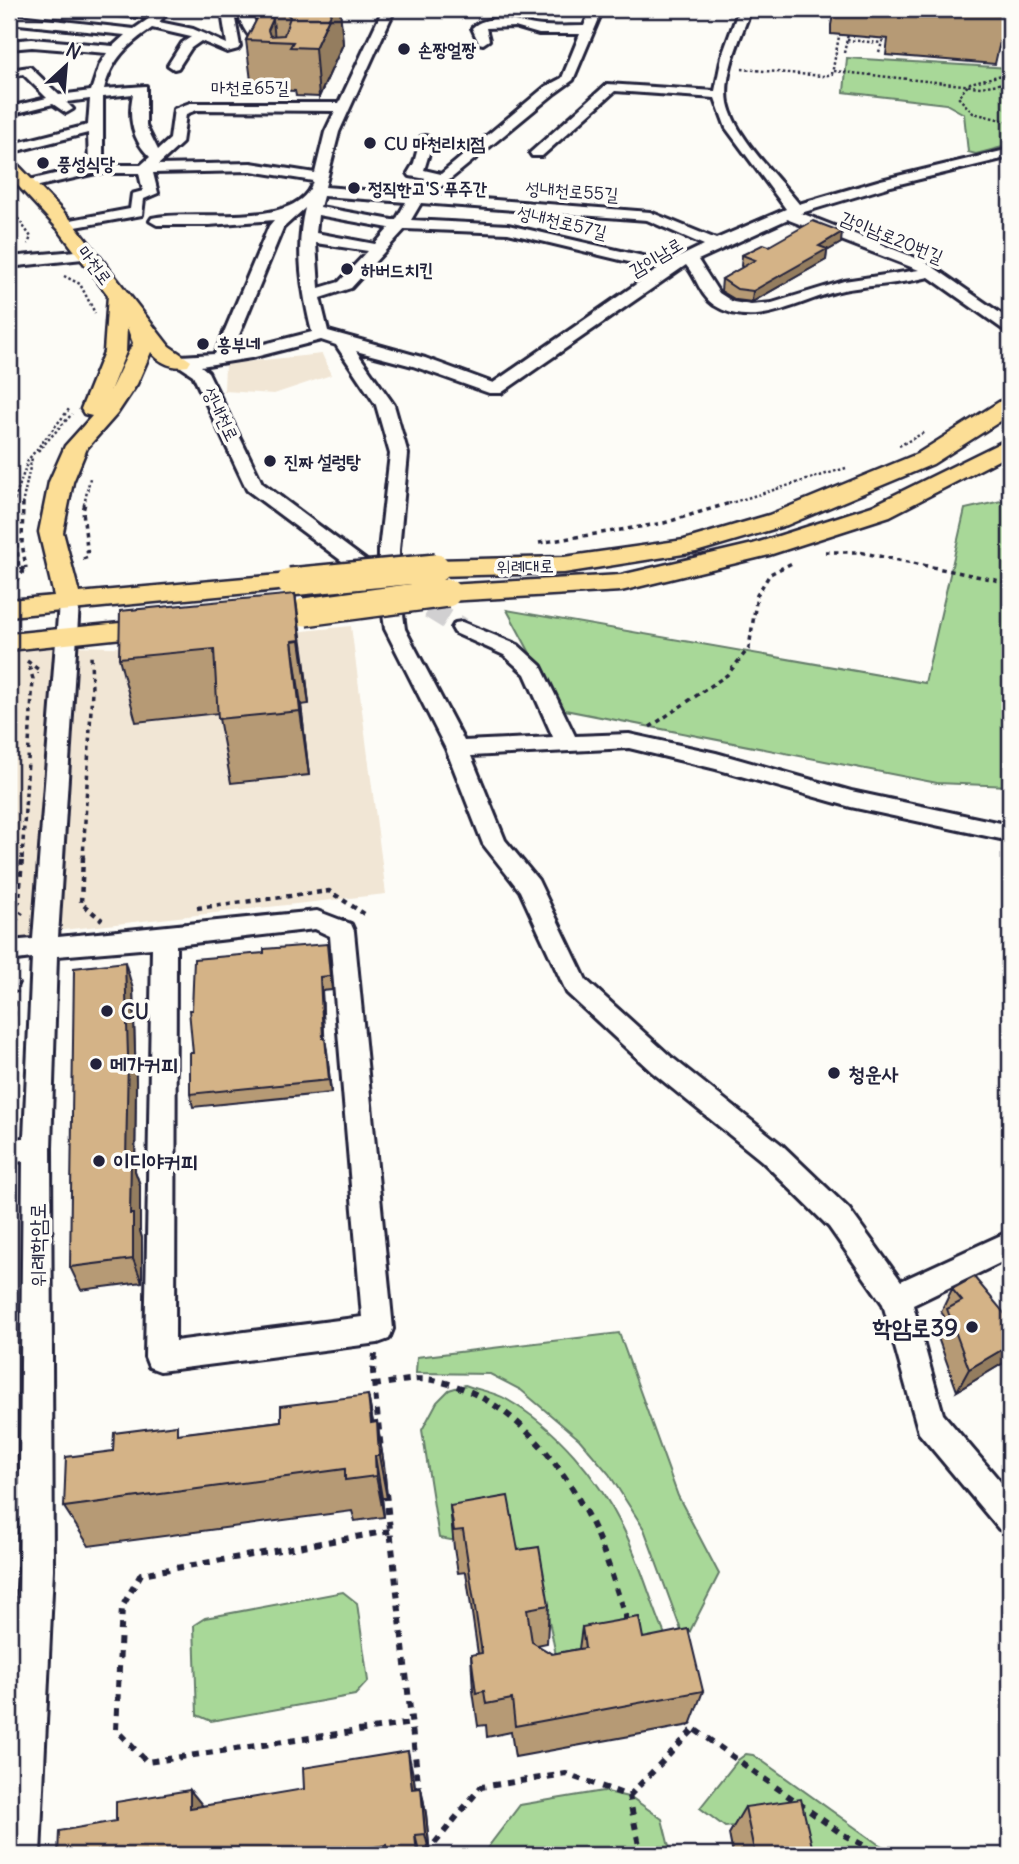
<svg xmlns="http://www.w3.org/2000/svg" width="1019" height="1864" viewBox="0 0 1019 1864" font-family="Delius,'Poor Story',sans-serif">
<rect width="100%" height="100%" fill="#fdfcf7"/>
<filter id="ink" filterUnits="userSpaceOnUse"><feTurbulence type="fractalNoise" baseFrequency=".0143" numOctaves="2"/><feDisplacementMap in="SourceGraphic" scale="14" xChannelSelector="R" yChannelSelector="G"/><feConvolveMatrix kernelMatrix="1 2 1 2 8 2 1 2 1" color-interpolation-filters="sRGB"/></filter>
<g filter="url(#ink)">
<path fill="#f1e6d5" d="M322 354 331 375 274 394 224 391 225 364Z
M351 626 386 894 62 930V935L9 941V651L76 646 143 648Z"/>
<path fill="#a8d898" stroke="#657d6a" stroke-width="2" d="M847 58 1010 68V145L976 154 968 152 964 114 946 104 844 92Z
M1010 499V786L937 783 560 709 507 610 925 683 965 509Z
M619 1333 678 1496 719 1574 685 1641 644 1529 609 1474 579 1439 521 1390 490 1374 416 1373 417 1357Z
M465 1385C478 1390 494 1392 506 1399 557 1428 597 1476 623 1528 645 1572 655 1620 678 1663L557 1660 541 1581 523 1583 516 1542 511 1532 451 1540 439 1538 422 1430 437 1402 449 1390Z
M343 1592 357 1603 368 1681 355 1695 211 1721 197 1715 194 1625 205 1618Z
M746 1754 753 1755 765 1763 878 1844 901 1855H791L784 1821 725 1827 700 1808 738 1760Z
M603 1791 632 1798 662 1819 671 1855H482L520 1805Z"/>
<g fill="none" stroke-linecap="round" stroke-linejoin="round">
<path stroke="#d1d0d1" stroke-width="21" stroke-dasharray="21 10" stroke-linecap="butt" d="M403 592 462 628"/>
<defs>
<path id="minor" d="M92 9 157 11 171 9 159 22 193 29 227 44 223 19 226 9H238L235 19 240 46 238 49 227 52 201 41 191 48 178 68 174 69 168 65 182 43 191 37 152 28C127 45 112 59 104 89L146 86V126L158 150 170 139 174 109 190 103H339L383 9H395L339 132 325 187 414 194 432 180 410 176 408 173 414 163 421 137 426 136 433 140 424 170 441 174 545 87 562 78 580 34H539L515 27 486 28 489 40 483 44 479 43 472 28C491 10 522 25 543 26 557 27 570 26 584 26L591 9H603L573 80 555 93 431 195 650 212 716 239 786 209 726 128 715 98 615 91 542 156H532L530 153 607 84 715 91 722 56 739 9H751C741 37 723 73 728 103 735 137 778 177 799 204L881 180 1010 149V157L891 186 801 213 926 262 1010 320V332L1004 330 929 277C901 284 872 285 843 290 802 298 756 332 714 305 700 295 697 278 686 265L501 393H489L413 366 356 351 394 405 408 454 399 550V584L405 629 464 741 553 737 525 674 504 655 455 633 452 628 455 623 462 622 518 645 541 666 575 736 629 734 716 753 851 791 1010 825V841L851 807 716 769 629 748 471 756 505 840 538 880 586 980 670 1056 782 1145 849 1209 901 1281 1010 1231V1258L913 1305 943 1414 1010 1493V1534L999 1529 919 1433 883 1304 829 1227 762 1161 652 1072 567 993 520 891 483 844 446 749 385 629 379 584V550L390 454 376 405 336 345 321 340 251 358 201 366 208 372 262 483 368 562 371 566 368 570H354L247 490 193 375 172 361 180 356 215 354 269 226 274 220 209 225H157L150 221 152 218C191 208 299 232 313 181L251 171 153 173 158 193 144 199 142 215 65 229 58 225 60 222 130 209 132 194 143 191 139 173H96L26 189 19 185 21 182 89 166 88 133 9 153V145L88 125 90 99 66 102 73 109 66 113 53 104 9 115V107L47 98 23 74 9 78V70L30 67 59 95 91 91 100 64 107 53 32 47 9 49V41L32 39 113 46 125 35 9 23V15L134 29 150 18 98 13ZM133 94C128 117 132 140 150 157L141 165H103V97ZM197 110 335 111 325 132 315 173 251 163 158 165 182 143 186 114ZM323 196 406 202 396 220H392L320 207ZM421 203 647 220 704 245 669 262 508 225 411 220ZM305 208C295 248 302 292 312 332L232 352 283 228ZM318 215 389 228 375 244 316 233ZM788 219 789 220 919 270 844 281 772 303 751 305 733 302 719 293 698 260ZM405 229 508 233 658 269 493 383 425 358 328 331 320 298 351 288ZM316 243 368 251 339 282 319 288Z
M238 9H250L258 31 277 49V55H269C253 43 240 29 238 9Z
M87 250 95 255 92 258 9 267V257Z
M69 597 76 599 79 603 58 937 317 911 351 924 354 931 393 1329 389 1339 378 1343 160 1371 149 1367 145 1357 152 948 57 956 51 1148 53 1569 40 1855H9V1749L19 1569 23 1161 9 1163V1139L24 1138 32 958 9 961V941L33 939 59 603 62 599ZM315 929 330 936 362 1317 175 1341 176 945Z"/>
<path id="major" d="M9 161 15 162 72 221 169 346 191 361 188 366C173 369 160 363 151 352L137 384 117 414 87 448 73 482 63 532 79 593 290 574 299 576 303 582 299 588 9 616V600L54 596 39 532 49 482 65 446 92 416 84 414 81 409 104 352 108 295 58 229 9 176ZM127 327 133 343 110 391 126 352Z
M1010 398V415L933 464 787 525 696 552 564 573 436 576 427 573 423 568 427 563 436 560 564 557 684 540 769 515 917 454 1002 400Z
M1010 438V454L890 516 769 555 621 591 447 601 438 599 434 593 438 587 447 585 621 575 753 544 872 506Z
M161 619 170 621 174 627 170 633 9 650V634Z"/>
</defs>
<use href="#minor" stroke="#22223b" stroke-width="6"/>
<use href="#major" stroke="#22223b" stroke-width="5"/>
<path stroke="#22223b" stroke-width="2.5" stroke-dasharray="2.5 2.5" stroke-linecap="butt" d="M997 30 1010 31
M1003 30 1010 43
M847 40 882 43
M993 47 1010 49
M879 52 885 33
M844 53 849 30
M742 69 823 76 832 74 840 31
M834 71 981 87 1010 82
M1010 73 970 83 958 97 973 113 1010 122
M9 206 31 237 28 244
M64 276 80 284 95 313
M899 446 925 432
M38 451 72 414
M13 505 28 460 70 408
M22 505 32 458
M84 505 90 478
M724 505 846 468"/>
<path stroke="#22223b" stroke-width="3.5" stroke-dasharray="4.5 4.5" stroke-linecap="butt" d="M23 503 22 543 26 568
M539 543 664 523 730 503
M825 552H859L1010 583
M83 559 88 557 83 511 85 503
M10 588 26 568 19 569 13 503
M27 661 39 670V674
M650 727 727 675 749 648 757 595 770 574 794 562
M22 859 33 679 28 662
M83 859 92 690 91 655"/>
<path stroke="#22223b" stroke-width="4.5" stroke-dasharray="5 5" stroke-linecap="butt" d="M83 857 81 903 102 920
M197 908 329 891 366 915
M9 912 19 901 22 857
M9 930 22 912
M9 979 20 985
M9 987 17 989 16 993
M9 1056 15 1001
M9 1107 13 1097"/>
<path stroke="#22223b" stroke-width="6" stroke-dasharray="7 7" stroke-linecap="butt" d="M375 1354 373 1372 381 1450
M374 1385C393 1383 414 1377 433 1380 511 1394 568 1468 598 1538 610 1566 618 1595 628 1624
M386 1493 419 1791
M390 1531 141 1574 122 1607 116 1730 147 1762 412 1723
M686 1720 694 1729 842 1834 882 1855
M629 1796 694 1729
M426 1854 481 1787 566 1774 629 1796 641 1855"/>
<use href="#minor" fill="#fdfcf7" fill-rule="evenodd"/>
<use href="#major" fill="#fcde96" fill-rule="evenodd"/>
<defs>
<path id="major-bridge" d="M290 582 436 568
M305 612 447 593"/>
</defs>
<use href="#major-bridge" stroke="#22223b" stroke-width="32" stroke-linecap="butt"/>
<use href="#major-bridge" stroke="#fcde96" stroke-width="27"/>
</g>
<path fill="#b69a74" stroke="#22223b" stroke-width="2" d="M261 9H340L343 44 319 97 296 96 295 91 252 89 246 40 262 10Z
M834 9H1006V15L995 64 886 55 888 39 831 34V25Z
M841 243 827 251 826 260 752 302 736 300 721 291 722 279 743 267 741 266 742 255 769 246Z
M295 594 309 704 301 705 309 775 231 783 218 713 136 722 119 658Z
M327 944 332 990 322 991 324 1038 327 1051 331 1093 193 1107 190 1094 193 1053 192 1010Z
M133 989 136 1082 135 1171 140 1185V1231L142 1238V1282L81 1290 70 1267Z
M952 1289 1010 1320V1359L957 1391 936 1332 944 1316 941 1312Z
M368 1395 373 1423 377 1422 384 1465 387 1498H382L384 1517 355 1521 352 1511 89 1546 64 1507 113 1451 181 1434 281 1421Z
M450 1506 518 1550 549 1605 547 1643 537 1645 552 1654 579 1649 582 1627 643 1638 703 1691 690 1725 515 1757 511 1732 487 1737 486 1725 478 1726 473 1691 471 1655 478 1654 466 1572 458 1573 454 1548Z
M414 1779 415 1788H421L426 1814 430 1855H58L116 1821 202 1806Z
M745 1807 814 1855H733L729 1834Z"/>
<path fill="#947d5e" stroke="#22223b" stroke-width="2" d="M333 9H340L343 44 319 97 315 48Z
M273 19 275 41H269L268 30Z
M842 232 841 243 827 251 826 260 752 302 753 291 819 246Z
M295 594 304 657 309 704 300 640Z
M292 641 301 705 309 775 300 711Z
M125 962 133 989 136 1082 135 1171 140 1185V1231L142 1238V1282L133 1259 126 1161Z
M320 977 322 991 325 1052 323 1038Z
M325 1038 327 1051 331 1093 329 1080Z
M1010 1345V1359L957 1391 969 1369Z
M368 1395 376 1439 371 1423Z
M377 1422 384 1465 387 1498 379 1456Z
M375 1456 382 1498 384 1517 376 1476Z
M408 1751 414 1779 418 1815 412 1789Z
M421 1788 426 1814 430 1855 425 1834Z
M190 1790 211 1816 190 1808Z
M415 1835 420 1855H417Z"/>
<path fill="#d4b387" stroke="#22223b" stroke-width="2" d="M262 9 273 19 268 30 270 36 284 35 290 17 282 9H333L315 48 290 47 293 42 246 40Z
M915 9H1006V15Z
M813 221 842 232 819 246 827 249 753 291 737 289 722 279 755 260 742 255 764 244 769 246Z
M295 594 300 640 292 641 300 711 218 719 214 649 119 658 120 611Z
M327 944 330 976 320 977 323 1038H325L329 1080 190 1094V1053H193L189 1010H192L194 959 264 953V949Z
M125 962 128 1056 126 1161 131 1160 130 1214H133V1259L70 1267 74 968Z
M974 1277 1010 1320V1345L969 1369 947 1309 962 1301 952 1289Z
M368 1395 371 1423 377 1422 379 1456H375L376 1476 345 1480V1469L64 1507 66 1457 113 1451 114 1433 177 1425V1434L281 1421V1406Z
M508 1496 518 1550 539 1547 549 1605 527 1609 532 1642 552 1654 585 1648 582 1627 639 1617 643 1638 688 1629 703 1691 515 1726 512 1699 486 1704 484 1691 476 1693 471 1655 482 1653 463 1530 454 1531 450 1506Z
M408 1751 412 1789 421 1788 425 1834 415 1835 417 1855H387V1845L324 1855H58L59 1831 116 1821V1802L190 1790V1808L304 1789 303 1768Z
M801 1799 814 1855H755L745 1807Z"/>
</g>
<g fill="#22223b" stroke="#fdfcf7" stroke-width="2.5">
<circle cx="404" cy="49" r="7"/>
<circle cx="370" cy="143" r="7"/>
<circle cx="43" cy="163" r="7"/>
<circle cx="354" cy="188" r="7"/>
<circle cx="347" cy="269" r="7"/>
<circle cx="203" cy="344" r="7"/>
<circle cx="270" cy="461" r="7"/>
<circle cx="107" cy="1011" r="7"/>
<circle cx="96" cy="1064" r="7"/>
<circle cx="834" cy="1073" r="7"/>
<circle cx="99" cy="1161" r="7"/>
<circle cx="972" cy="1327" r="7"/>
</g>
<g text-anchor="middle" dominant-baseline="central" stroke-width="7" stroke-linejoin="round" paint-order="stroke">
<g font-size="18" font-weight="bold" fill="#22223b" stroke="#fdfcf7" text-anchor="start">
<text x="418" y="49">손짱얼짱</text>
<text x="384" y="143">CU 마천리치점</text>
<text x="57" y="163">풍성식당</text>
<text x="368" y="188">정직한고'S 푸주간</text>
<text x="361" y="269">하버드치킨</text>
<text x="217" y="344">흥부네</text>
<text x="284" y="461">진짜 설렁탕</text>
</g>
<g font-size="18" fill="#22223b" stroke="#fdfcf7">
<text x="250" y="87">마천로65길</text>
<text transform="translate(572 191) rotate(4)">성내천로55길</text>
<text transform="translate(562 222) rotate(13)">성내천로57길</text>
<text transform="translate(892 237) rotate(22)">감이남로20번길</text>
<text transform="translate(656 257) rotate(-31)">감이남로</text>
<text transform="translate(95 265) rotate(53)">마천로</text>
<text transform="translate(221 414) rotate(64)">성내천로</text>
<text transform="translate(525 566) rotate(-1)">위례대로</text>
</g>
<g font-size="21" font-weight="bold" fill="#22223b" stroke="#fdfcf7" text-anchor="start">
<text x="121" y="1011">CU</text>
<text x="110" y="1064">메가커피</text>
<text x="848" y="1073">청운사</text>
<text x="113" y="1161">이디야커피</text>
</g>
<g font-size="21" fill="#22223b" stroke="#fdfcf7">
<text transform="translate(37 1245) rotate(-90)">위례학암로</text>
</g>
<g font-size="24" font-weight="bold" fill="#22223b" stroke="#fdfcf7" text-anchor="end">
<text x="958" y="1327">학암로39</text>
</g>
</g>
<rect width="1019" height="1864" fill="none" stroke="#fdfcf7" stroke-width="35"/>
<rect x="18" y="18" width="984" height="1829" fill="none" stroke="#22223b" stroke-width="2.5" filter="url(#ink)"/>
<g transform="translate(66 66) rotate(26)" stroke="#fdfcf7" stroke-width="5" paint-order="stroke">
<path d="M0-5L12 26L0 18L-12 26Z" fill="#22223b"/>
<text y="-10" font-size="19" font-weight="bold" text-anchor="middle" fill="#22223b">N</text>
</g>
</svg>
